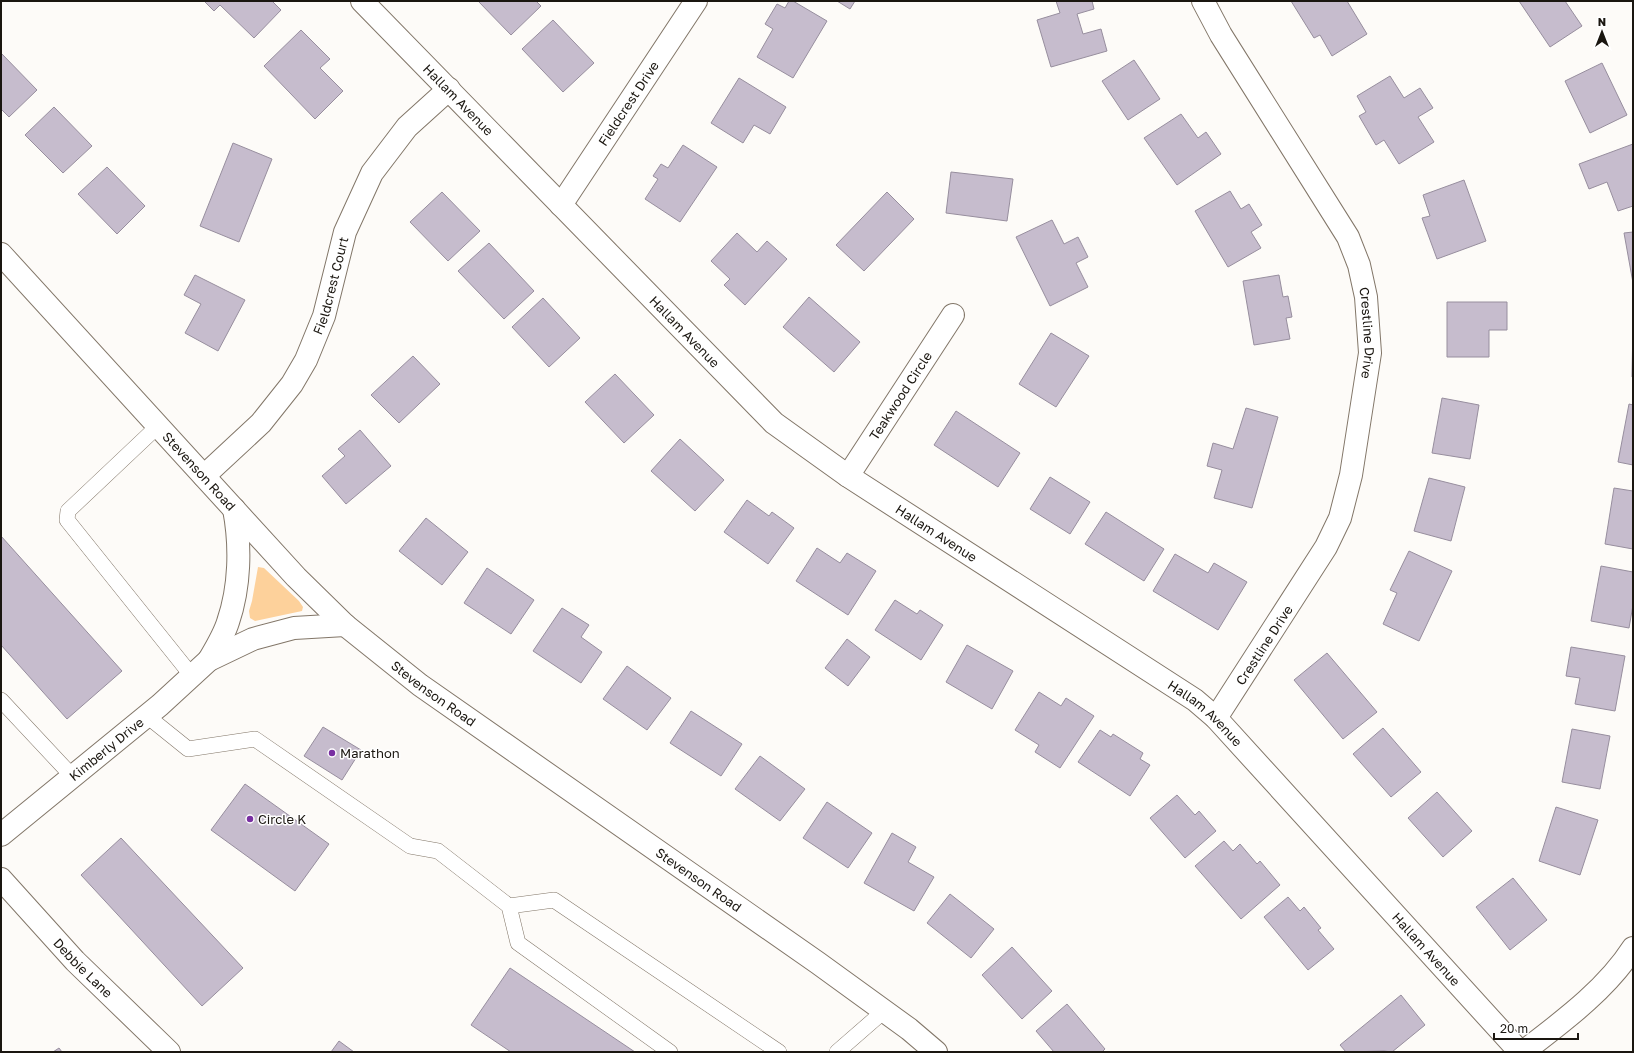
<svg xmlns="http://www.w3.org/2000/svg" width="1634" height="1053" viewBox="0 0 1634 1053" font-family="'Golos Text',sans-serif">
<rect width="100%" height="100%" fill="#fdfbf8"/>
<path fill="#fdd19b" d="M258 567 264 568 299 601 303 607 302 611 255 621 250 618 249 611 252 601Z"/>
<path fill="#c6bccd" stroke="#978e9e" d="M204 1H272L281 10 254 38 220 5 214 11Z
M478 1H536L541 6 511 35Z
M789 1H793L827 21 793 78 757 57 773 29 765 24 777 4 785 8Z
M837 1H855L850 9Z
M1056 1H1092L1094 9 1077 14 1083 34 1101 29 1107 51 1051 67 1037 20 1060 13Z
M1291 1H1347L1367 34 1332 56 1320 35 1314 38Z
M1519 1H1565L1582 26 1550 47Z
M553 20 594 63 563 92 522 49Z
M301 30 330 59 320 68 343 91 315 119 264 66Z
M1 53 37 90 9 117 1 109Z
M1134 60 1160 99 1128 120 1102 81Z
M1602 63 1627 115 1590 133 1565 81Z
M1390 76 1404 98 1420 88 1433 108 1418 117 1434 142 1399 164 1384 140 1376 145 1359 116 1366 112 1357 96Z
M739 78 786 107 770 134 754 125 743 143 711 123Z
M54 107 92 146 63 173 25 135Z
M1181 114 1198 138 1206 132 1221 154 1177 185 1144 138Z
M233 143 272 159 239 242 200 226Z
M1633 144V206L1618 211 1607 182 1589 189 1579 164Z
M683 145 717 167 680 222 645 199 658 179 653 176 661 164 668 168Z
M107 167 145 206 117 234 78 194Z
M951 172 1013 179 1007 221 946 213Z
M1464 180 1486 241 1437 259 1422 218 1430 216 1423 195Z
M1230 191 1241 209 1249 204 1262 225 1251 232 1261 248 1228 267 1195 211Z
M442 192 480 231 448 261 410 222Z
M887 192 914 219 864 271 836 245Z
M1052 220 1064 244 1078 237 1088 257 1076 263 1088 287 1050 306 1016 237Z
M1633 232V283L1624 233Z
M737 233 757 252 767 241 787 259 745 305 724 285 730 279 711 261Z
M489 243 534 291 504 319 458 271Z
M195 275 245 300 218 351 185 333 201 304 184 295Z
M1279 275 1283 297 1288 296 1292 317 1286 318 1290 339 1254 345 1243 281Z
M809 297 860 342 834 372 783 327Z
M543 298 580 338 549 367 512 327Z
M1447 302H1507V330H1489V357H1447Z
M1633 323V377H1632Z
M1051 333 1089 356 1056 407 1019 384Z
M413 356 440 384 399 423 371 395Z
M615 374 654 415 624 443 585 402Z
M1442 398 1479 405 1470 459 1432 453Z
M1629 404 1633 405V465L1618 462Z
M1246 408 1278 417 1252 508 1214 498 1222 470 1207 466 1213 443 1233 449Z
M956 411 1020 453 998 487 934 445Z
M360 430 391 466 346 504 322 476 345 456 338 449Z
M680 439 724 480 695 511 651 471Z
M1050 477 1090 502 1070 534 1030 509Z
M1429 478 1465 487 1451 541 1414 531Z
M1614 488 1633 491V549L1605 544Z
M747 500 769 516 772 512 794 528 768 564 724 532Z
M1106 512 1164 549 1144 581 1085 544Z
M426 518 468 552 442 585 399 551Z
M1 536 122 671 67 719 1 645Z
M817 548 840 563 847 553 876 571 848 615 796 581Z
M1409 551 1452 571 1419 641 1383 624 1397 593 1390 590Z
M1175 554 1208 573 1214 563 1247 582 1218 630 1153 591Z
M1601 566 1633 572V605L1629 628 1591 621Z
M487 568 534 600 511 634 464 603Z
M895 600 917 614 920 610 943 625 921 660 875 630Z
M562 608 589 625 581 637 602 652 581 683 533 651Z
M847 639 870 657 848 686 825 668Z
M967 645 1013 671 992 709 946 682Z
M1571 647 1625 656 1615 711 1575 704 1580 678 1566 676Z
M1327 653 1377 712 1343 739 1294 680Z
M627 666 671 698 647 730 603 699Z
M1039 692 1061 706 1066 698 1094 716 1060 768 1035 752 1039 745 1015 730Z
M691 711 742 744 721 776 670 743Z
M323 727 361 750 342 780 304 756Z
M1383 728 1421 772 1391 797 1353 754Z
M1572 729 1610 736 1600 789 1562 782Z
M1100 730 1111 737 1113 734 1143 753 1140 759 1150 765 1130 796 1078 762Z
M760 756 805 789 780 821 735 789Z
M245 784 329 844 295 891 211 830Z
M1437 792 1472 831 1443 857 1408 818Z
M1177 795 1195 815 1199 811 1216 831 1185 858 1150 818Z
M827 802 872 833 848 868 803 838Z
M1556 807 1598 820 1580 875 1539 861Z
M892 833 916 847 908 862 934 877 914 911 864 883Z
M121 838 243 968 202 1006 81 875Z
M1224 841 1233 851 1240 844 1257 864 1260 861 1280 885 1241 919 1195 866Z
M1513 878 1547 920 1510 950 1476 907Z
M950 894 994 929 971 958 927 923Z
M1288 897 1300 911 1304 907 1321 928 1318 930 1334 949 1308 970 1264 917Z
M1012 947 1052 991 1022 1019 982 975Z
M510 968 635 1052H511L471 1025Z
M1401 995 1425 1025 1392 1052 1384 1051 1346 1052 1340 1045Z
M1067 1004 1105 1049 1102 1052H1054L1036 1031Z
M339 1041 354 1052H331Z
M59 1048 62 1052H53Z"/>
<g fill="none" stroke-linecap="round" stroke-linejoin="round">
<defs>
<path id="service" d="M158 426 68 511 67 520 192 676
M1 700 72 776
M147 716 188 749 255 739 410 846 438 851 509 906 518 943 670 1052
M509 906 554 900 779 1052
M837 1052 884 1011"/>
<g id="minor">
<path id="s1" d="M362 1 774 423 848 476 1195 700 1216 718 1520 1052"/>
<path id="s2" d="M1203 1 1221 35 1348 237 1359 265 1366 297 1370 353 1351 475 1340 518 1326 547 1216 718"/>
<path id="s3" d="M561 205 696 1"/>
<path id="s4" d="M204 476 261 423 292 384 306 360 324 316 345 232 372 173 407 127 449 89"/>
<path id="s5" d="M848 476 953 315"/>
<path d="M209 660C216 648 224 635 228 622 240 587 241 546 234 509"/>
<path id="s6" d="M1 835 160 705 209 660 253 639 294 628 345 625"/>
<path id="s7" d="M1 879 75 961 169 1052"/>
<path d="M1523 1052C1562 1022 1606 990 1633 948"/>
</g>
<g id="secondary">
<path id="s8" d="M1 254 296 577 345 625 420 685 818 963 909 1029 936 1052"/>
</g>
</defs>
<use href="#service" stroke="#827668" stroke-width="16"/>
<use href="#minor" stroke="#827668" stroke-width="24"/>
<use href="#secondary" stroke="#827668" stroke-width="24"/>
<use href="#service" stroke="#fff" stroke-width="15"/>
<use href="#minor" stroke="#fff" stroke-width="22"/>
<use href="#secondary" stroke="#fff" stroke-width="22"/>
</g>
<g fill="#792fa2" stroke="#fff" stroke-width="1.5">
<circle cx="332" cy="753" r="4"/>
<circle cx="250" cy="819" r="4"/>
</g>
<g text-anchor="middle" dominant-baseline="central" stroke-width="3" stroke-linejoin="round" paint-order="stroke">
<g font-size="13" fill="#1a1610" stroke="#fff">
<text stroke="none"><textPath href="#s1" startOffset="138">Hallam Avenue</textPath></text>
<text stroke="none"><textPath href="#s3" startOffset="122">Fieldcrest Drive</textPath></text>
<text stroke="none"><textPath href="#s4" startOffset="234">Fieldcrest Court</textPath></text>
<text stroke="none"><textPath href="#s1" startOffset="462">Hallam Avenue</textPath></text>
<text stroke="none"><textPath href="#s2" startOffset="376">Crestline Drive</textPath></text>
<text stroke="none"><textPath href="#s5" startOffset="96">Teakwood Circle</textPath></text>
<text stroke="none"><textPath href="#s8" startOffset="294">Stevenson Road</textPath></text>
<text stroke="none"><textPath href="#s1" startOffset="786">Hallam Avenue</textPath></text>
<text transform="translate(1264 645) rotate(-57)">Crestline Drive</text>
<text stroke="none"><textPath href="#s8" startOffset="618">Stevenson Road</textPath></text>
<text stroke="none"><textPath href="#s1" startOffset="1110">Hallam Avenue</textPath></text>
<text stroke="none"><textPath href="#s6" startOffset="136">Kimberly Drive</textPath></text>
<text stroke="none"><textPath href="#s8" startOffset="942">Stevenson Road</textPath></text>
<text stroke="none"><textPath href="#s1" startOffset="1434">Hallam Avenue</textPath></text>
<text stroke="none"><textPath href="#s7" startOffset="121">Debbie Lane</textPath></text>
</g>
<g font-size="13" fill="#1a1610" stroke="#fff" text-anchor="start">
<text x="340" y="753">Marathon</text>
<text x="258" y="819">Circle K</text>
</g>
</g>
<rect width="1634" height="1053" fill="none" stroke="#1a1610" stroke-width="4"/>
<g transform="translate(1602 32)" stroke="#ffffff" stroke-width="3" paint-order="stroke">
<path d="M0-3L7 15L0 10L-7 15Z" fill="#1a1610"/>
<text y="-6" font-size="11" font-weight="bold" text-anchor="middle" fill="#1a1610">N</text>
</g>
<path d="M1494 1033v6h84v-6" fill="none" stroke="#1a1610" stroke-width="2"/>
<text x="1500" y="1033" font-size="12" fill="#1a1610" stroke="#ffffff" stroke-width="3" paint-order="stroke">20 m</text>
</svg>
